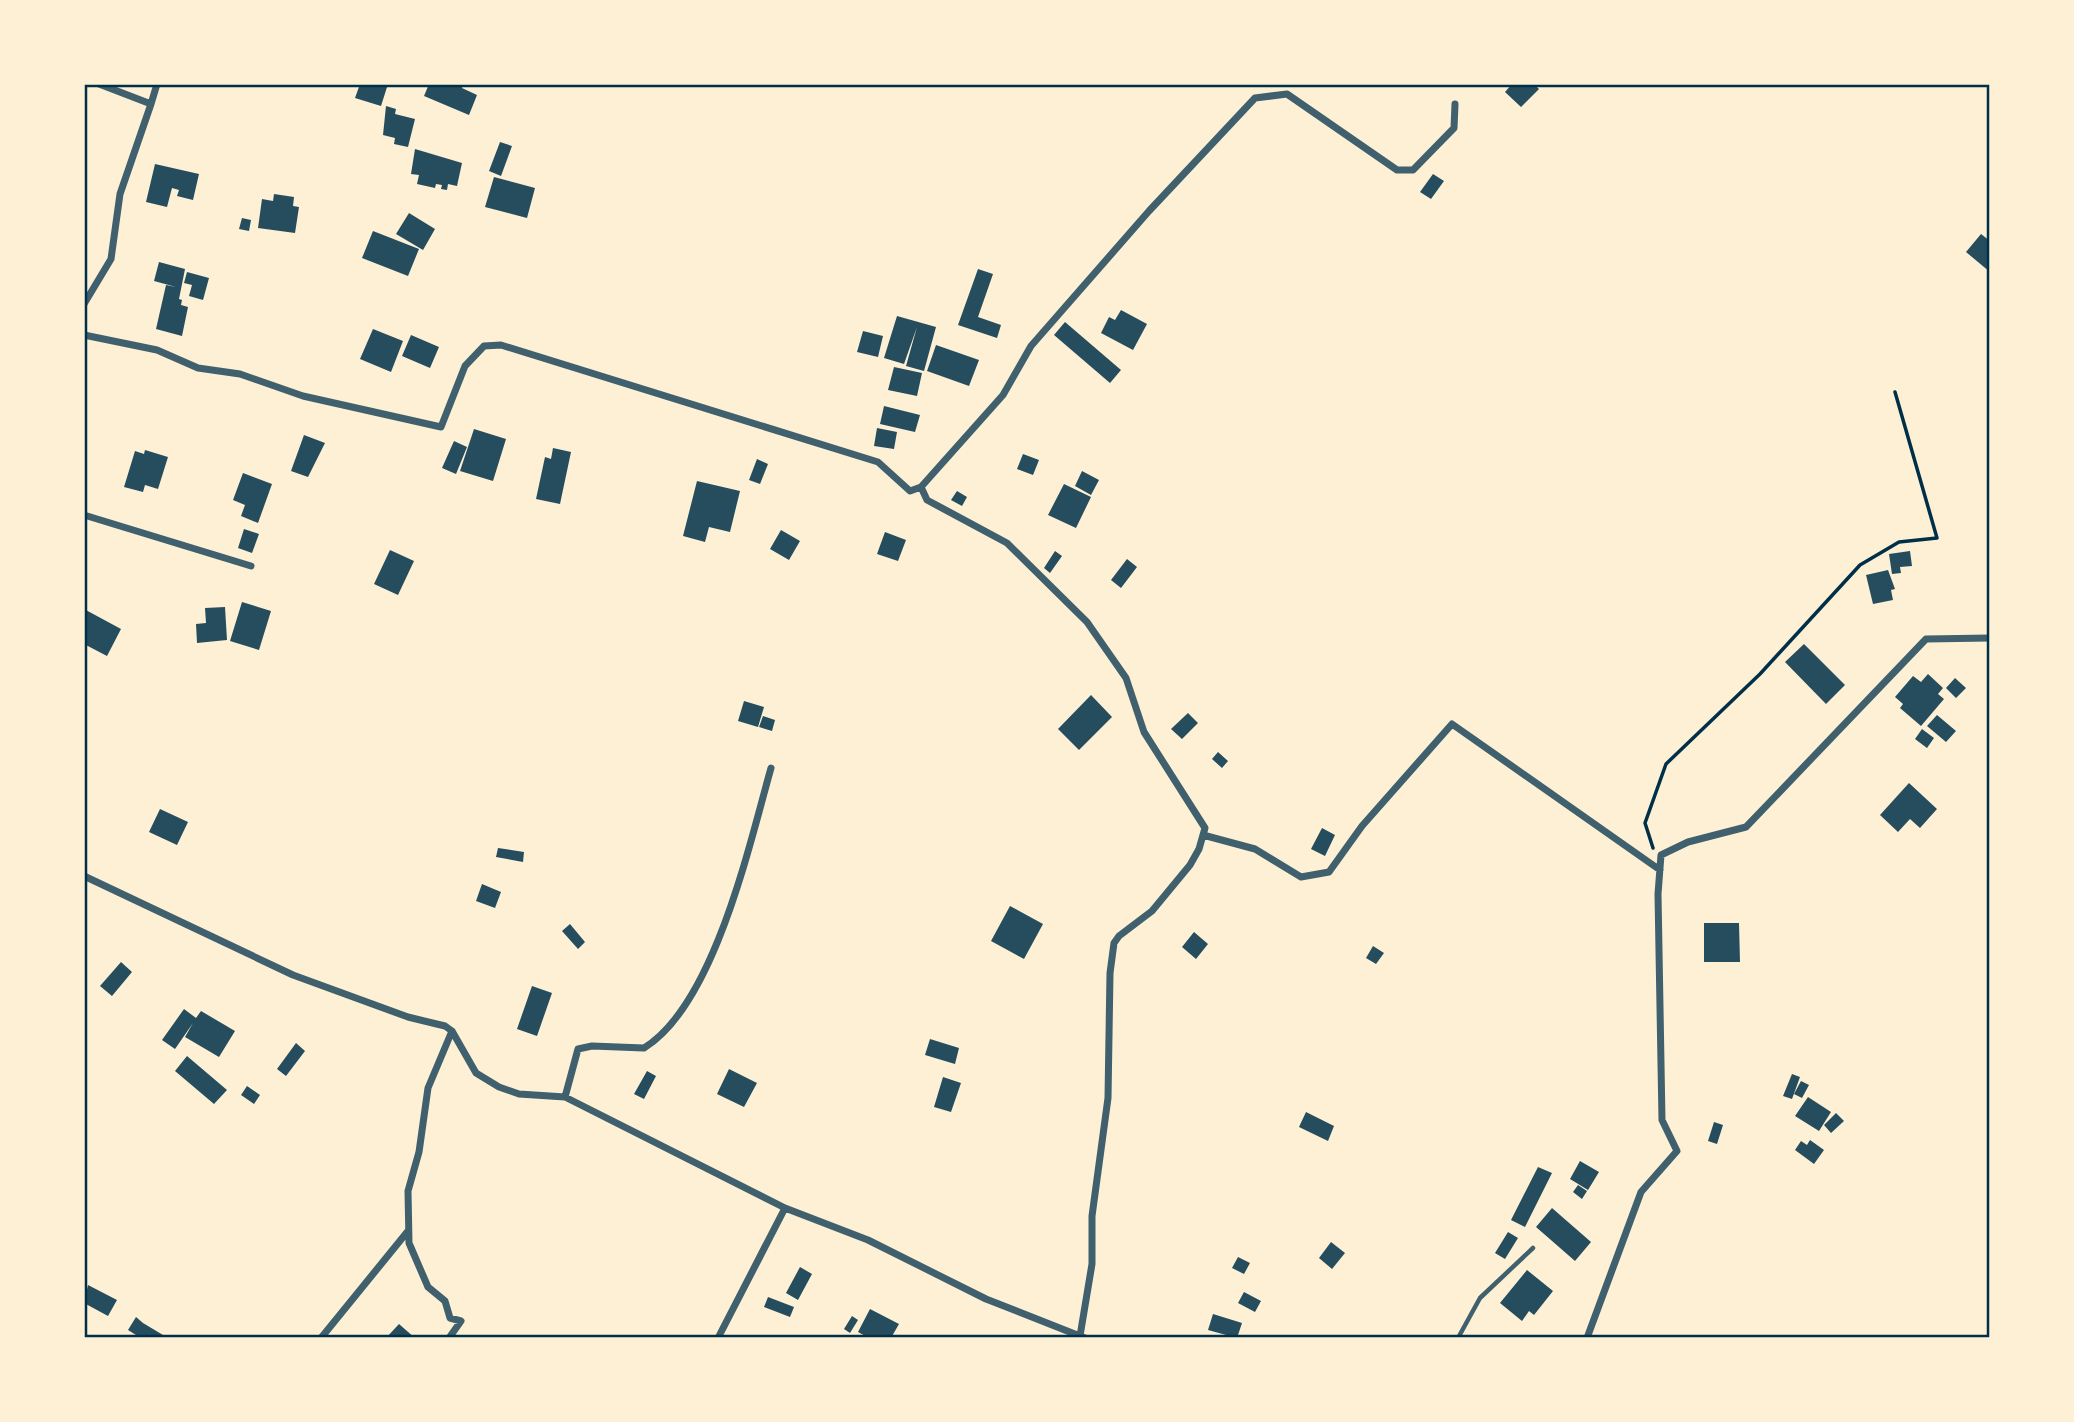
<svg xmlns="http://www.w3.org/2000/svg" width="2074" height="1422" viewBox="0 0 2074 1422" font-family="'Sofia Sans Condensed',sans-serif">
<rect width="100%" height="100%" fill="#fdf0d5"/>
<path fill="#264d5e" d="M360 84H388L381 106 355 98Z
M429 84H463L462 88 477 95 469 115 424 96Z
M1512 84H1534L1539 89 1521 107 1505 92Z
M386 106 396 109 395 114 415 119 408 147 394 144 395 138 383 135Z
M500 142 512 146 501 176 489 171Z
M415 149 462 163 457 186 448 184 447 190 441 189 442 185 436 184 435 188 417 184 419 175 411 174Z
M155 164 199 174 193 200 177 196 179 190 172 188 167 207 146 202Z
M1433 174 1444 181 1431 199 1420 192Z
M494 177 535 188 527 218 485 207Z
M274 194 294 197 293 206 299 207 295 233 258 228 262 199 273 201Z
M409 213 435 229 423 250 396 234Z
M242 218 251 220 249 231 239 229Z
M373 231 419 249 408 276 362 258Z
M1981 234 1990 241V272L1966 252Z
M159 262 185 269 179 299 182 300 181 305 188 307 182 336 156 329 166 285 176 287 154 281Z
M978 269 993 274 978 317 1001 325 997 338 958 325Z
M187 272 209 278 203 300 189 296 192 285 184 283Z
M1121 310 1147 324 1133 350 1101 333 1109 317 1115 320Z
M897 316 936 327 924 371 906 366 917 327 904 364 884 358Z
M1065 322 1121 370 1110 383 1054 335Z
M373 329 403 341 391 372 360 359Z
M863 331 883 336 878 357 857 352Z
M411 335 439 347 430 368 402 356Z
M936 345 979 360 969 386 927 371Z
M894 367 922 373 917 396 888 390Z
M884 406 920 415 915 432 880 424Z
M877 428 897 432 894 449 874 446Z
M474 429 506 439 493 481 460 471Z
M304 435 325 443 308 477 291 471Z
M454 441 467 447 456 474 442 468Z
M553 448 571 452 560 504 536 499 545 457 551 459Z
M145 450 168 457 158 489 145 485 143 492 124 487 135 451 144 454Z
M1023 454 1039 460 1033 475 1017 469Z
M757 459 768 464 760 484 749 480Z
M1082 471 1099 480 1091 495 1075 486Z
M243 473 272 484 258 523 241 516 245 505 233 500Z
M697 481 740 491 730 532 709 527 705 542 683 536Z
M1064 484 1091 497 1076 528 1048 515Z
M957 491 967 497 962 506 951 500Z
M244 529 259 534 252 553 238 548Z
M781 530 800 541 789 560 770 549Z
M885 532 906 540 898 561 877 554Z
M390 550 414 561 398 595 374 584Z
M1055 551 1062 556 1050 573 1044 568Z
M1910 551 1912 566 1900 567 1901 573 1892 574 1889 554Z
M1127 559 1137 567 1121 588 1111 580Z
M1888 570 1895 589 1891 590 1893 600 1873 604 1866 575Z
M242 602 271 611 259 650 230 641Z
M225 607 227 640 197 643 196 624 206 623 205 608Z
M84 609 121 629 107 656 84 644Z
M1804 644 1845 685 1826 704 1785 662Z
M1928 674 1943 688 1938 694 1944 699 1921 726 1900 708 1903 704 1895 697 1913 676 1921 682Z
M1955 678 1966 688 1956 698 1946 688Z
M1091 695 1112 717 1079 750 1058 729Z
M744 701 764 707 758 727 738 721Z
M1188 713 1198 723 1182 739 1171 729Z
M1937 715 1956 731 1946 742 1927 726Z
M763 716 775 720 772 731 759 727Z
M1922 729 1934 738 1927 748 1915 739Z
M1218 752 1228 761 1222 768 1212 759Z
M1909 783 1937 809 1920 828 1910 819 1898 832 1880 815Z
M160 809 188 822 177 845 149 832Z
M1322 828 1335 835 1325 856 1311 849Z
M498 848 524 852 523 862 496 857Z
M482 884 501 892 495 908 476 901Z
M1010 906 1043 924 1024 959 991 941Z
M1704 923H1739L1740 962H1704Z
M570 924 585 942 578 949 562 931Z
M1194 932 1208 944 1196 959 1182 947Z
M1373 946 1384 953 1376 964 1366 958Z
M121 962 132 972 112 996 100 986Z
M532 986 552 993 537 1036 517 1029Z
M184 1009 196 1018 201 1011 235 1031 219 1057 185 1037 193 1023 175 1049 162 1040Z
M930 1039 959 1048 955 1064 925 1055Z
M296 1043 305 1051 286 1076 277 1069Z
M187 1056 227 1090 214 1104 175 1071Z
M729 1069 757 1083 744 1107 717 1094Z
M647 1071 656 1076 644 1099 634 1094Z
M1792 1074 1800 1077 1792 1099 1783 1096Z
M943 1077 961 1083 951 1112 934 1107Z
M1801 1081 1809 1085 1802 1098 1794 1094Z
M247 1086 260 1095 254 1104 241 1095Z
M1808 1097 1831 1112 1819 1131 1795 1116Z
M1306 1112 1334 1126 1328 1141 1299 1127Z
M1836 1113 1844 1121 1831 1133 1824 1125Z
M1714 1122 1723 1125 1717 1144 1708 1141Z
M1810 1140 1824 1150 1814 1164 1795 1150 1801 1141 1807 1145Z
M1580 1161 1599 1172 1588 1190 1570 1179Z
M1538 1167 1552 1173 1525 1227 1511 1220Z
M1578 1185 1587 1191 1582 1199 1573 1192Z
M1552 1208 1591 1242 1575 1261 1536 1227Z
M1508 1232 1518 1238 1505 1259 1495 1253Z
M1331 1242 1345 1253 1332 1269 1319 1258Z
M1238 1257 1250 1263 1244 1274 1232 1268Z
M800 1267 812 1274 798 1300 786 1293Z
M1527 1270 1553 1291 1534 1315 1529 1311 1522 1321 1500 1303Z
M88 1285 117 1300 108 1316 84 1303Z
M1244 1292 1261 1301 1255 1312 1238 1303Z
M768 1297 794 1307 790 1317 764 1307Z
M870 1309 899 1324 891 1338H869L858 1332Z
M1213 1314 1242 1323 1237 1338 1208 1330Z
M852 1316 858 1320 850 1333 844 1329Z
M136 1317 143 1323 168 1338H135L136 1335 128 1330Z
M399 1324 415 1338H386Z"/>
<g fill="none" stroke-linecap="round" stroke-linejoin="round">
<path stroke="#003049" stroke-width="3.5" d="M1653 848 1645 823 1666 764 1760 674 1860 565 1899 542 1937 538 1895 392"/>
<path stroke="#3f606c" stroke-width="4.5" d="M1458 1338 1480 1298 1533 1248"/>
<path stroke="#3f606c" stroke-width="7" d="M151 104 157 84
M84 304 111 259 120 194 151 104 99 84
M84 335 157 350 198 368 240 374 303 396 441 427 465 366 484 346 501 345 878 462 910 491 921 487 927 500 1007 543 1087 622 1126 678 1144 732 1205 828 1199 849 1190 865 1152 911 1119 936 1114 943 1110 973 1108 1098 1092 1216V1264L1080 1336
M921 487 1003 395 1031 346 1149 211 1255 98 1287 94 1397 170H1413L1454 128 1455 104
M84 515 251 566
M1203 835 1255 849 1301 877 1329 872 1362 826 1452 724 1660 870
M84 876 293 975 408 1017 445 1026 452 1031 476 1073 499 1087 519 1094 565 1097 785 1208 868 1240 986 1299 1085 1338
M565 1097 578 1049 592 1046 644 1048C714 1005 749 846 771 768
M321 1338 408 1231
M449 1338 461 1321 450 1318 445 1301 428 1287 409 1243 408 1191 419 1152 428 1088 452 1031
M718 1338 785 1208
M1587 1338 1641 1192 1677 1151 1662 1120 1658 894 1661 855 1688 842 1746 827 1926 639 1990 638"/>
</g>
<rect width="2074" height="1422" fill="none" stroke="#fdf0d5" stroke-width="172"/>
<rect x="86" y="86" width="1902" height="1250" fill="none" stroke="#003049" stroke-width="2.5"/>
</svg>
